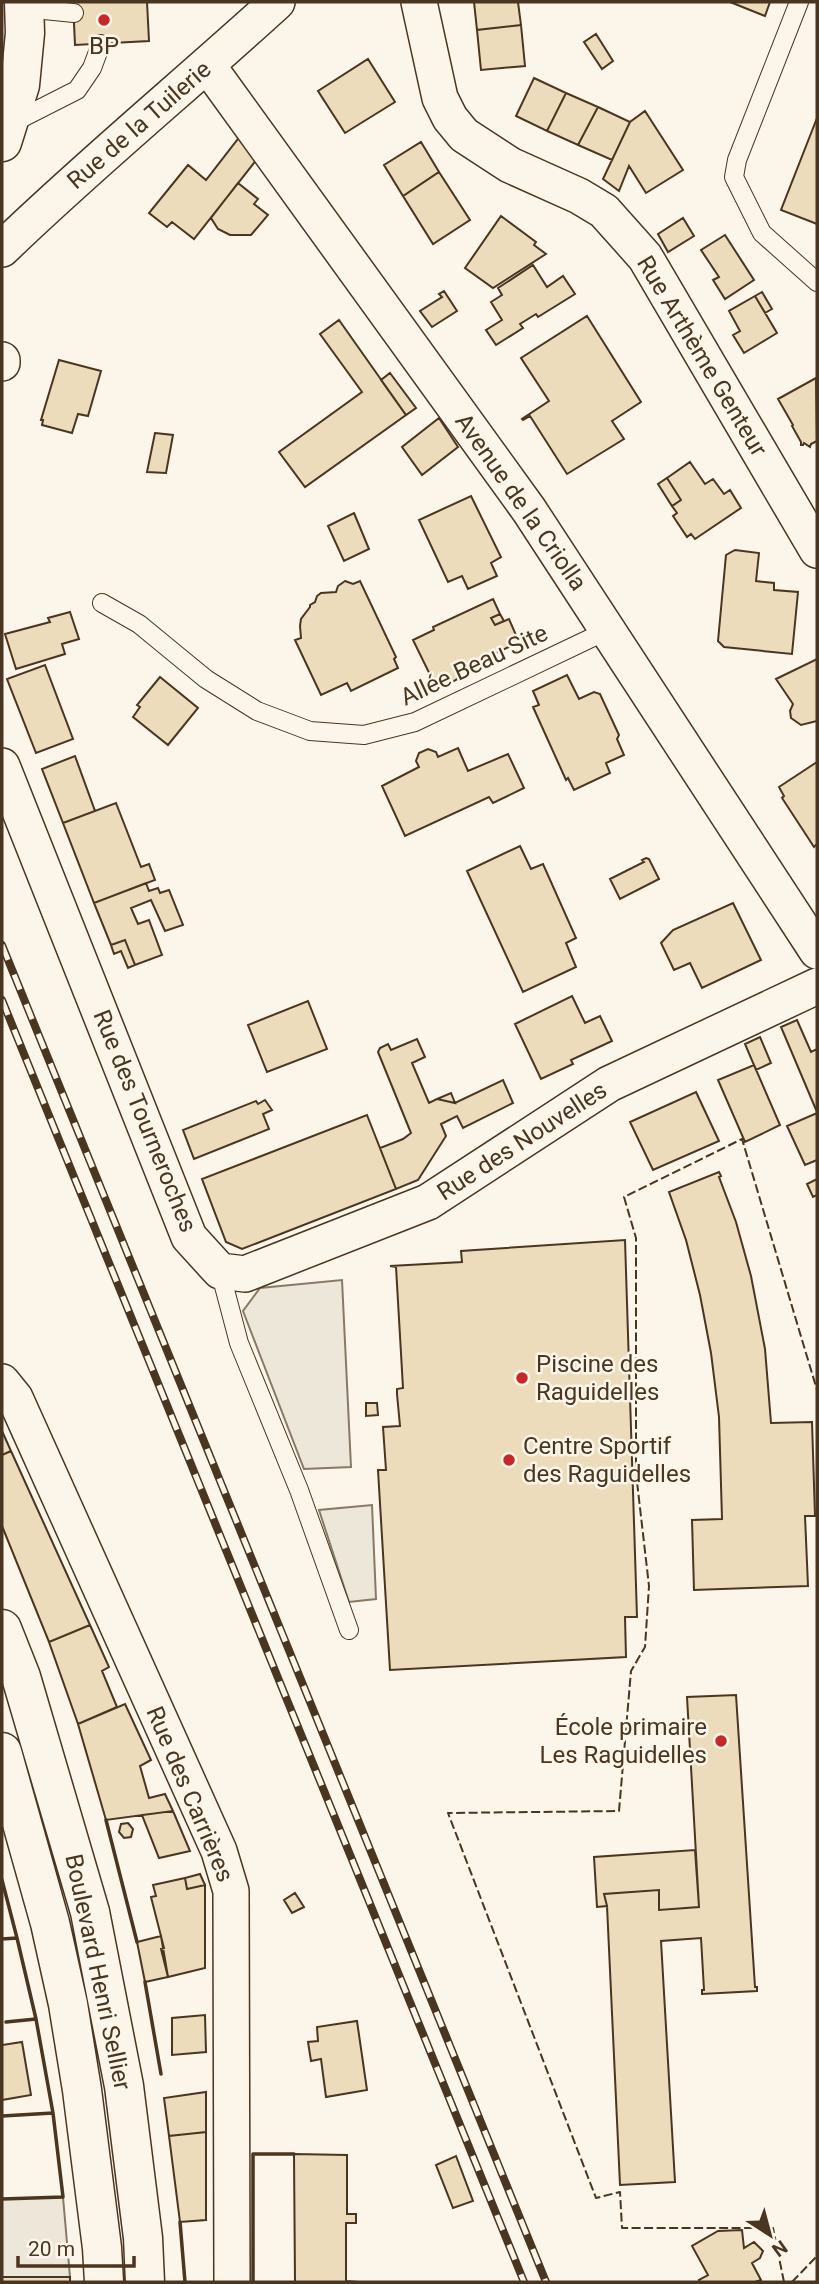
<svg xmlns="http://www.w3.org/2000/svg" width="819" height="2284" viewBox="0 0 819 2284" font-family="Roboto,sans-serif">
<rect width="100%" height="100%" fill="#fbf6e9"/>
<path fill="#ede7d9" stroke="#887966" stroke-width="2" d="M342 1280 351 1467 304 1469 243 1311 260 1288Z
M372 1505 376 1599 349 1602 319 1510Z
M63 2197 70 2277H2V2199Z"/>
<path fill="#ecdcbc" stroke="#4a3520" stroke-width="2" d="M73 2H147L149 41 75 45Z
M474 2H518L521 25 477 30Z
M730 2H770L765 16Z
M521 25 525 66 481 70 477 30Z
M596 34 613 61 602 69 584 42Z
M368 59 395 102 345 133 318 91Z
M534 78 566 93 547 131 516 116Z
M566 93 598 107 578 145 547 131Z
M598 107 630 122 612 160 578 145Z
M645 111 683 170 646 193 629 166 619 191 603 179 630 122Z
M817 118V224L781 210Z
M241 135 257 159 194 239 172 222 167 227 149 213 188 165 206 180Z
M421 142 439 172 403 196 384 165Z
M439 172 470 220 433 244 403 196Z
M238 183 258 199 254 204 268 215 251 235H230L218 229 211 218Z
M501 216 536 242 534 245 546 254 493 288 465 268Z
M683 218 694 236 668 252 658 234Z
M725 235 754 280 725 299 713 280 719 277 701 250Z
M533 265 547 287 563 276 575 294 538 317 536 314 520 324 523 328 496 345 486 330 502 320 491 302 502 295 498 288Z
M444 291 457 311 432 327 420 311 442 297 439 294Z
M762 292 772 309 765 313 755 296Z
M755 296 777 333 744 353 733 335 740 331 729 311Z
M587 316 641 402 612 421 624 439 567 474 530 416 523 420 522 419 549 401 521 358Z
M339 320 406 415 305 487 279 452 362 392 320 334Z
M59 360 101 371 88 416 78 414 72 433 42 425 43 420H41Z
M390 373 416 408 406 415 381 380Z
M816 378 817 441 811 444 810 447 804 443 803 445H801V442L792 426 793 425 778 399Z
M439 418 458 447 422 475 402 447Z
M155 433 173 435 166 473 147 472Z
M690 462 705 484 713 479 724 494 730 490 741 508 695 539 691 534 687 537 673 516 677 513 672 506 681 500 667 478Z
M667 478 681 500 672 506 658 484Z
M471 496 501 557 491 563 497 576 468 589 462 576 448 582 419 520Z
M354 513 369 549 344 561 328 526Z
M735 550 759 553 756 581 774 583V590L798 592 792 654 724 647 718 641 726 555Z
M345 581 353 584 360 581 396 657 394 659 398 668 351 691 347 683 321 695 295 640 301 638 300 626 301 619 310 607V605L315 602 317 596 321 593 336 592 338 586Z
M493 599 500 614 491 618 495 625 509 619 519 642 457 672 459 676 456 680 437 689 413 640 434 630 433 627Z
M70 612 79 639 62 644 65 654 16 669 5 634 50 622 48 618Z
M500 614 504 621 495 625 491 618Z
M817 659V721L801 725 791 718 790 711 793 704 776 679Z
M45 665 73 739 36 753 7 679Z
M567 675 579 699 594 692 600 694 619 735 617 739 624 755 606 763 610 773 574 790 568 778 566 780 533 707 539 705 533 691Z
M160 677 198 708 168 745 133 717 140 707 137 705Z
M458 748 468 771 508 754 524 788 493 803 489 797 405 836 382 786 419 767 416 761 419 753 428 749 436 752 438 757Z
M75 756 95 811 63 823 42 769Z
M817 762V844L814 847 782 798 784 796 779 787Z
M116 803 141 867 149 864 155 880 94 903 63 823Z
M520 846 531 869 543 864 576 938 566 943 576 967 523 992 467 871Z
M646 858 649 859 659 879 620 899 610 879 644 862 642 860Z
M146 883 149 891 158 888 160 893 169 890 183 925 165 931 151 900 131 908 138 924 149 920 162 955 135 965 125 940 111 945 94 903Z
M733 903 761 960 702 988 690 963 674 970 661 943 673 930Z
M125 940 135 965 128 968 121 951 114 954 111 945Z
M572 996 585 1023 600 1016 612 1041 571 1060 573 1064 541 1079 515 1024Z
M308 1001 327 1049 267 1072 248 1025Z
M797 1020 811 1052 817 1049V1112L781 1027Z
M760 1037 771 1063 756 1070 745 1044Z
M417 1039 425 1057 412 1063 429 1103 437 1099 455 1103 503 1080 513 1103 463 1128 457 1116 441 1124 446 1136 418 1180 396 1189 380 1148 403 1139 411 1133 378 1052 380 1048 388 1044 391 1050Z
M754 1065 780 1125 745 1142 718 1080Z
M696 1092 719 1141 653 1170 630 1122Z
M451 1093 455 1103 437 1099Z
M265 1100 272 1110 263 1114 269 1129 194 1159 183 1130 256 1101 258 1104Z
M817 1113V1160L805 1165 787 1126Z
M367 1115 396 1189 242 1249 226 1242 202 1179Z
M719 1172 721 1176 719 1177 736 1222 751 1276 765 1349 771 1423 812 1422 815 1516H805L808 1586 694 1590 692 1520 722 1519 719 1417 711 1353 700 1295 686 1240 669 1192Z
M817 1179V1195L813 1197 807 1184Z
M625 1240 637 1617H625L626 1657 390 1670 378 1470H386L383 1427 400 1426 397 1394V1389L403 1388 396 1267 390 1266 462 1262 461 1251Z
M366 1403H377L378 1415 366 1416Z
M2 1431 11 1451 2 1455Z
M11 1451 90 1625 49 1642 2 1526V1455Z
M90 1625 109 1667 102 1671 117 1707 78 1724 49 1642Z
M736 1695 755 1987H757V1991L702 1994V1990H704L701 1938 661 1941 675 2182 620 2185 607 1906 604 1894 659 1890V1910L699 1907 687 1697Z
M125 1704 151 1760 140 1766 149 1798 165 1794 173 1811 106 1820 78 1724Z
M173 1811 190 1851 159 1858 142 1815Z
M128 1823 133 1829 131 1837 124 1838 119 1832 121 1824Z
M695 1850 699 1907 659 1910V1890L604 1894 607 1906 597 1907 594 1857Z
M200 1874 205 1885 187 1889 185 1878Z
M185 1878 187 1889 205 1885V1968L168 1977 161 1949 164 1948 151 1897 156 1896 153 1885Z
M295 1893 304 1907 292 1913 284 1900Z
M161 1936 168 1977 145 1982 137 1942Z
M205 2015 206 2052 172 2055V2018Z
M357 2021 367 2090 326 2097 321 2059 311 2061 308 2042 318 2041 317 2027Z
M22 2042 31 2095 2 2100V2045Z
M206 2092V2132L169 2136 164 2098Z
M206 2132V2220L180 2222 169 2136Z
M294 2154 347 2155V2214H356V2223H346V2281L358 2282H295Z
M456 2156 473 2201 453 2208 436 2165Z
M742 2230 744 2248 754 2242 763 2251 760 2258 752 2263 761 2280 755 2282H700L699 2280 708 2275 692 2246 718 2231Z
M2 2277H70V2282H2Z"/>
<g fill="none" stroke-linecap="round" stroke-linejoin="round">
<defs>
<path id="lane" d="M799 2 737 160 734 177 762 233 817 282
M24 8 74 13
M10 124 77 90 92 68 101 44
M102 603 139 624 206 679 257 711 310 731 364 735 415 722 608 630
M220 1271 239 1343 299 1490 349 1630"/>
<path id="street" d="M419 2 440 98 450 118 464 135 510 165 579 196 604 211 645 257 817 550
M208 66 529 510 817 951
M2 249C91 163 186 85 277 2
M2 360V363
M2 766 189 1237 220 1271 245 1274 428 1202 609 1084 817 986
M2 1382 15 1398 219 1851 231 1891 232 2282"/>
<path id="primary" d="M2 142 20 85 25 33 24 2
M2 1629 21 1677 90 1912 124 2086 143 2238 145 2282
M2 1752 50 1923 68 2004 82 2090 102 2248 104 2282"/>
</defs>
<use href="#lane" stroke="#4a3520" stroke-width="20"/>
<use href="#street" stroke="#4a3520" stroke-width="38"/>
<use href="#primary" stroke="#4a3520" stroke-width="41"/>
<use href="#lane" stroke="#fbf6e9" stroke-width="18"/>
<use href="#street" stroke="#fbf6e9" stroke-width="35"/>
<use href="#primary" stroke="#fbf6e9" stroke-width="38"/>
<defs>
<path id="rail" d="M2 945 546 2282
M2 1000 524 2282"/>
</defs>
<use href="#rail" stroke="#4a3520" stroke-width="8"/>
<use href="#rail" stroke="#fbf6e9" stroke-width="5" stroke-dasharray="16" stroke-linecap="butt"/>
<path stroke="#4a3520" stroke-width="2" stroke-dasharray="9 3.5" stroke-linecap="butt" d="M784 2282 773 2228H622L620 2192 596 2198 448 1813 619 1811 631 1671 645 1647 649 1586 636 1473V1238L624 1197 742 1139 817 1390
M792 2282 817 2256"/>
<path stroke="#4a3520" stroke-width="3.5" d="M106 1820 137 1942
M2 1880 17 1938 2 1939
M145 1982 161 2074
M6 2022 36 2019 17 1938
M2 2116 53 2113 36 2019
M2 2199 63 2197 53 2113
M180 2222 185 2282
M253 2282V2154H294"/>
</g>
<g fill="#c62828" stroke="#fbf6e9" stroke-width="2.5">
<circle cx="104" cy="20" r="7"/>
<circle cx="522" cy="1378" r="7"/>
<circle cx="509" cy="1460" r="7"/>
<circle cx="721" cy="1741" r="7"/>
</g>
<g text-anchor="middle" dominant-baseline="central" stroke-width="5" stroke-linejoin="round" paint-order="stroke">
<g font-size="24" fill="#4a3520" stroke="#fbf6e9" text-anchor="start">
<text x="104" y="46" text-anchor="middle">BP</text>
<text x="536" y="1364">Piscine des<tspan x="536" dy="28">Raguidelles</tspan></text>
<text x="523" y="1446">Centre Sportif<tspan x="523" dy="28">des Raguidelles</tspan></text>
<text x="707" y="1727" text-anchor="end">École primaire<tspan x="707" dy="28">Les Raguidelles</tspan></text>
</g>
<g font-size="24" fill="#4a3520" stroke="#fbf6e9">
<text transform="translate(139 125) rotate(-41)">Rue de la Tuilerie</text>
<text transform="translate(702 356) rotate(59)">Rue Arthème Genteur</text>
<text transform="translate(521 502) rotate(55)">Avenue de la Criolla</text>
<text transform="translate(474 665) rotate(-25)">Allée Beau Site</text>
<text transform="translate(145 1121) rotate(68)">Rue des Tourneroches</text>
<text transform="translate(522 1141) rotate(-33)">Rue des Nouvelles</text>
<text transform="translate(190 1794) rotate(67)">Rue des Carrières</text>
<text transform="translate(98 1972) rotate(78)">Boulevard Henri Sellier</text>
</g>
</g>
<rect width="819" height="2284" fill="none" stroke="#4a3520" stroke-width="7"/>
<g transform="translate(770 2235) rotate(144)" stroke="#fbf6e9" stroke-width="5" paint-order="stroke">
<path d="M0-5L12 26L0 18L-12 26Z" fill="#4a3520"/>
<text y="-10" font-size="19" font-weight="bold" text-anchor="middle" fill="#4a3520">N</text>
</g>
<path d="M18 2256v10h116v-10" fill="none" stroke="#4a3520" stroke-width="3.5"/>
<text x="28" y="2256" font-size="21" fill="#4a3520" stroke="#fbf6e9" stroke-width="5" paint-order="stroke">20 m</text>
</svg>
